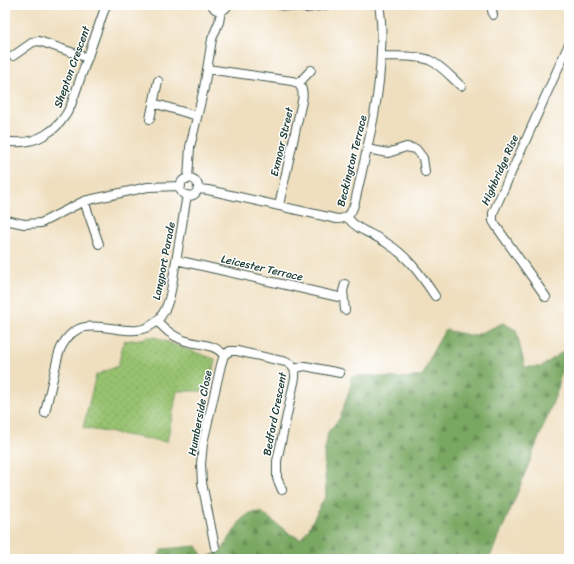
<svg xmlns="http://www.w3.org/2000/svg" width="574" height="564" viewBox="0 0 574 564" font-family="Sriracha,sans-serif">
<defs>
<pattern id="forest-firs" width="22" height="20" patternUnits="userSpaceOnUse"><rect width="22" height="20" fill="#79a862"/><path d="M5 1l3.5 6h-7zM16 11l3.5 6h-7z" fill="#638a52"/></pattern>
<pattern id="park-dots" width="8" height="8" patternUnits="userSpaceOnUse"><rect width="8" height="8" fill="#97c270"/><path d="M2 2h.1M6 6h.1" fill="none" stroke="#7b9f5d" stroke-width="1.8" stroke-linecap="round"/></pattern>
</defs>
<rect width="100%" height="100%" fill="#fff"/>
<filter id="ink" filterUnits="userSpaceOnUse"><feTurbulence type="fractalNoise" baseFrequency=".025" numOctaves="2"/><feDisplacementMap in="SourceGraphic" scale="8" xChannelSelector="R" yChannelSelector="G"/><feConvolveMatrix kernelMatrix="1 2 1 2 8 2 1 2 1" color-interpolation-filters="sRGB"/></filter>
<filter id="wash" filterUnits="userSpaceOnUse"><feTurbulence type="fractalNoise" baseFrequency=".012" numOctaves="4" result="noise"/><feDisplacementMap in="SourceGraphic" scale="16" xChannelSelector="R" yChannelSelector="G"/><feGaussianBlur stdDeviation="0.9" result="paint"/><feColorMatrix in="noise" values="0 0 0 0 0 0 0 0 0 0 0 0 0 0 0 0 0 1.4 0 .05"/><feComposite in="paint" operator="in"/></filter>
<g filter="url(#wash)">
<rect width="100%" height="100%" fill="#efdfbf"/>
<path fill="url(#forest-firs)" stroke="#4c724b" d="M503 323 516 330 525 367H541L565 350 558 389 513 504 489 559H204L222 550 241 520 250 513 261 512 290 534 301 539 309 528 326 495 324 455 328 432 340 418 351 385V377C358 376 366 375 373 376 390 378 406 380 423 375L432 353 445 330 474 336Z
M197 546 204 559H157L162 549Z"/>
<path fill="url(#park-dots)" stroke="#5b8052" d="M148 337H155L180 347 215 359 210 391H177L167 442 83 428 96 375 118 366 124 341 141 339Z"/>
</g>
<g filter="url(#ink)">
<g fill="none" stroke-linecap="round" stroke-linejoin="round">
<defs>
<path id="minor" d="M212 5C216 13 224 12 228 5
M279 5 306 8 326 5
M491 5 493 15
M13 56 33 42 39 41 88 58
M381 56C395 57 416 55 429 60 441 65 451 77 461 86
M207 69 292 81C302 83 304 91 302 101L279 205
M299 83 311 70
M153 103 197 116
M150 119 158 81
M5 141C34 147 60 131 71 105L106 5
M367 149 388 153 406 147 416 149 423 158 425 172
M180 187a9 9 0 1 1 18 0a9 9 0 1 1-18 0Z
M188 179 190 147 204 88 212 39 219 22 221 11
M198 189 208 190 337 219C349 219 352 212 355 202 366 152 380 102 381 51 382 35 382 21 379 5
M84 201 99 244
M347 217C358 231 370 232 385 242 407 255 421 275 435 296
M5 220 24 224 41 223 84 201 148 187 181 186
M176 260 343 298
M345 284 343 291 345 310
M546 297 496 226 493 221V213L569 44
M157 321C165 329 172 336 183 340 197 345 214 343 224 355
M224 355 230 351H237L286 362C293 365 296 370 295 378L277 461V478L282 490
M294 369 305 366 340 373
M45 413C48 398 52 384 55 369 57 361 58 353 62 346 84 303 129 348 157 321 172 306 172 280 176 261 180 239 183 217 187 195
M215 547 202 483 201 464 203 443 221 365 224 355"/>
</defs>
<use href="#minor" stroke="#3e5549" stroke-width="10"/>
<use href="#minor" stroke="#fff" stroke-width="8"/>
</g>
</g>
<g text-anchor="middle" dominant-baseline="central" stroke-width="3" stroke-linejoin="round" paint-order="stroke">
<g font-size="11" fill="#1f3d34" stroke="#fff">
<text transform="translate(72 67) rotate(-70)">Shepton Crescent</text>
<text transform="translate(282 142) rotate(-77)">Exmoor Street</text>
<text transform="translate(352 161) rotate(-76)">Beckington Terrace</text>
<text transform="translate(500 170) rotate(-66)">Highbridge Rise</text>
<text transform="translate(164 261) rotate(-79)">Langport Parade</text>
<text transform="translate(262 268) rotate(13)">Leicester Terrace</text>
<text transform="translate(200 413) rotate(-79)">Humberside Close</text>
<text transform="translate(275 414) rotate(-79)">Bedford Crescent</text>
</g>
</g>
<rect width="574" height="564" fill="none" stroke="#fff" stroke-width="20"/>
</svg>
